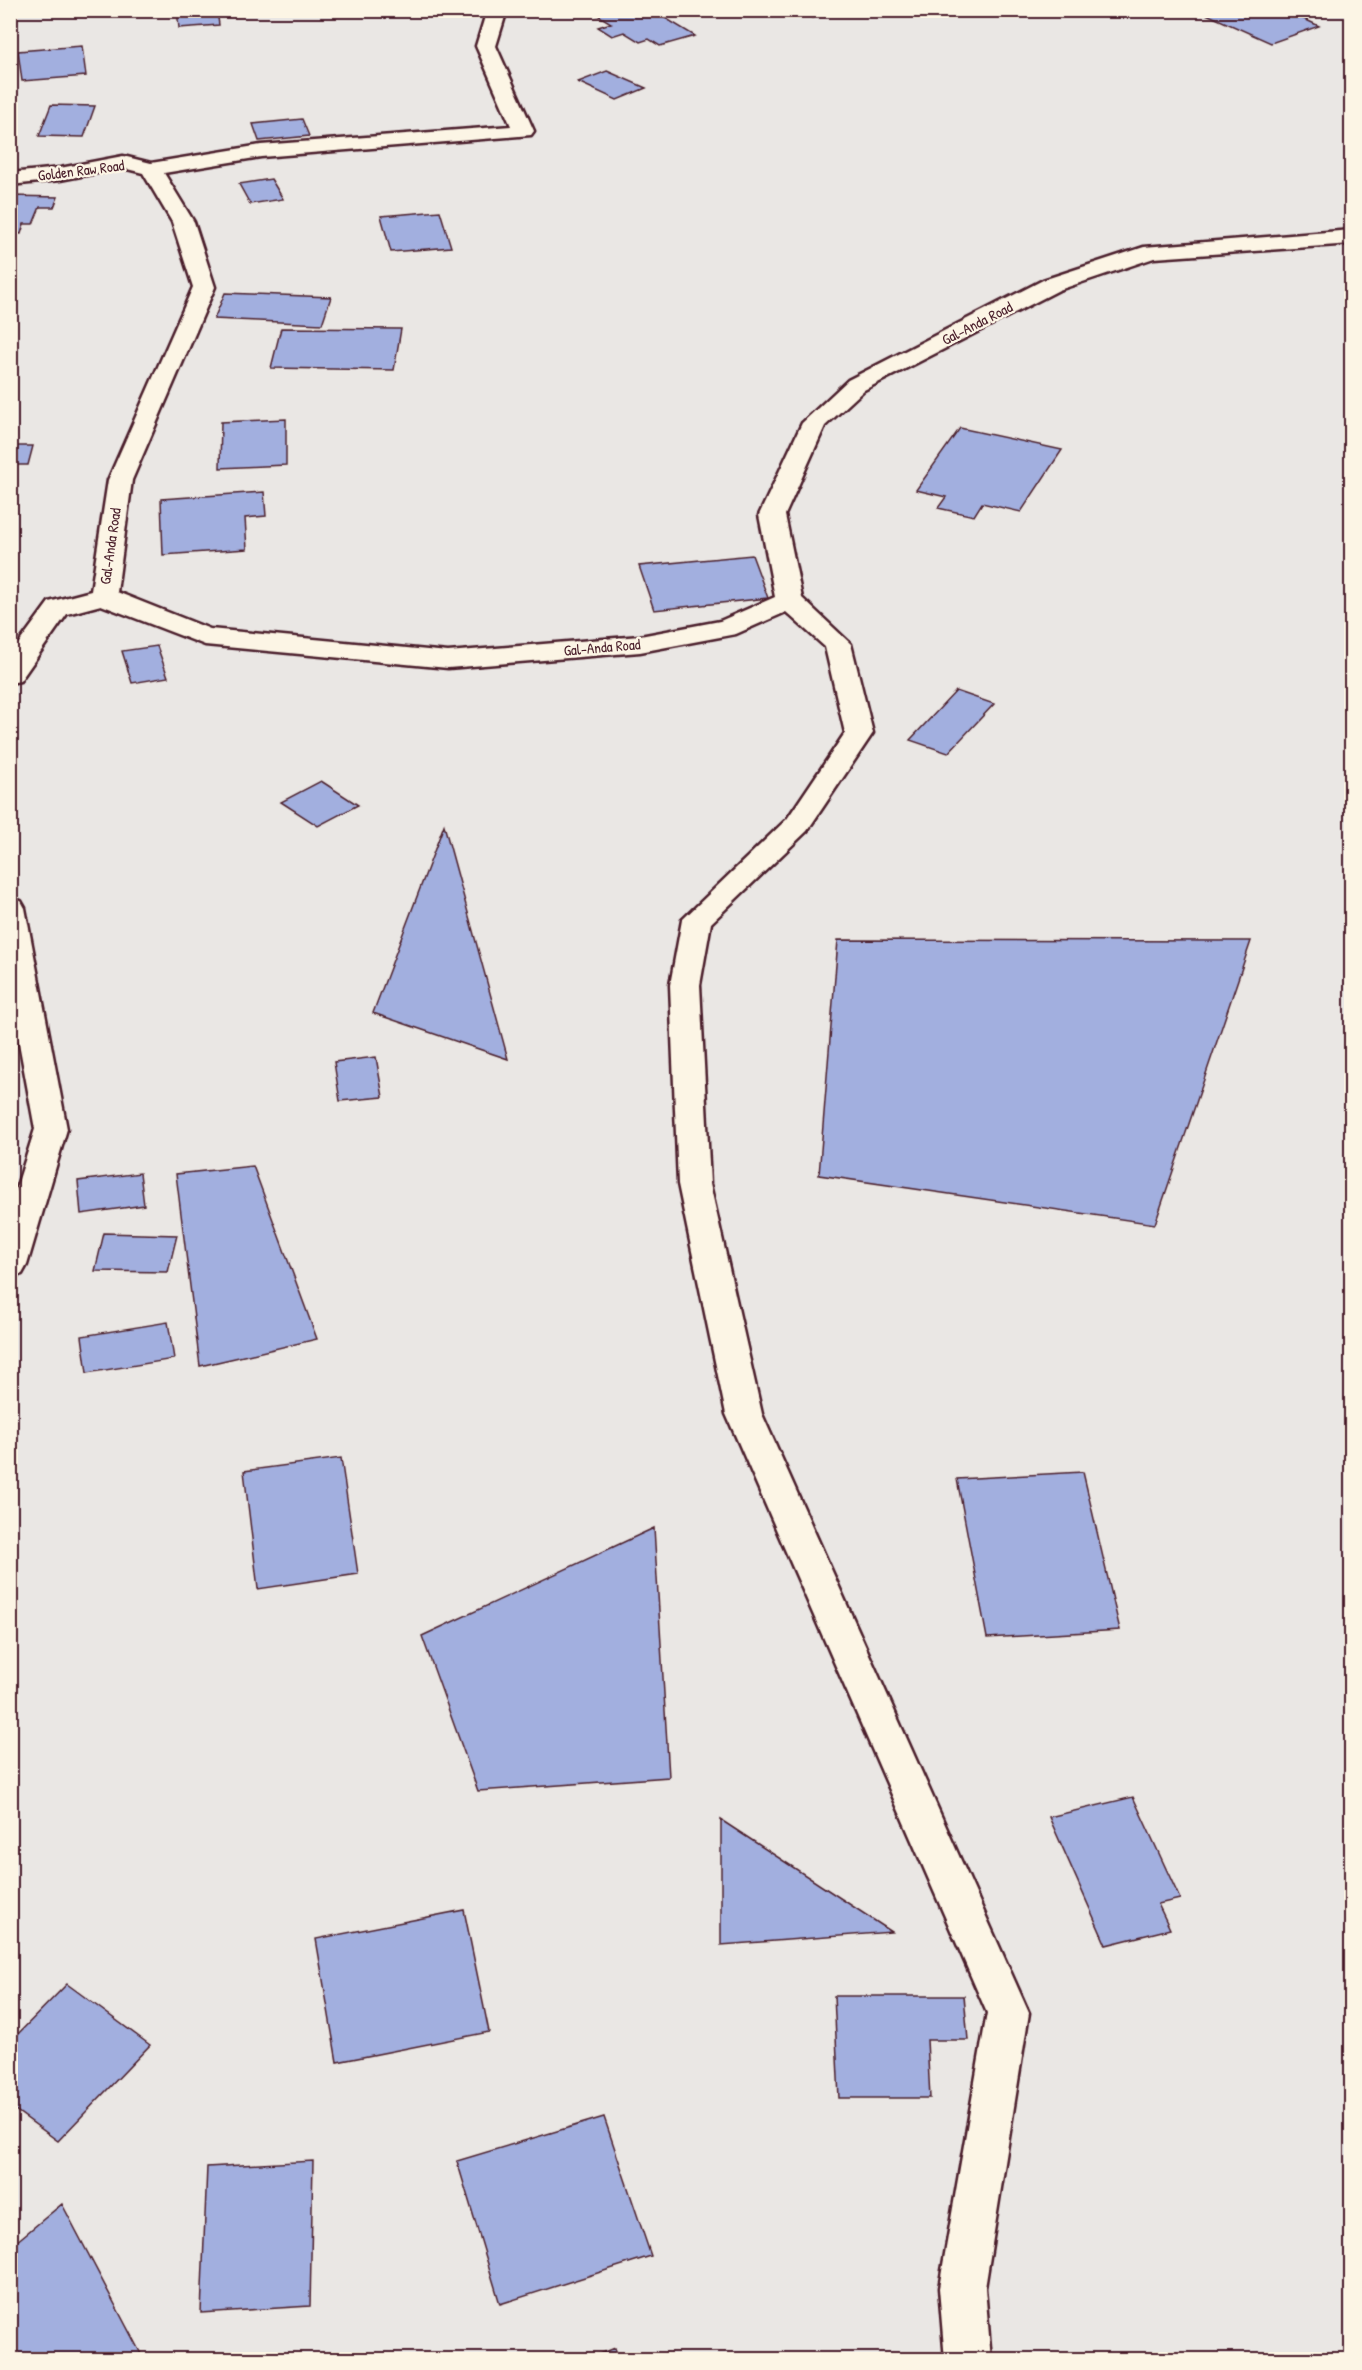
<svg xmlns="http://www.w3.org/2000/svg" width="1362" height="2370" viewBox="0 0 1362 2370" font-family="'Patrick Hand',sans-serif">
<rect width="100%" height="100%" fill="#eae7e4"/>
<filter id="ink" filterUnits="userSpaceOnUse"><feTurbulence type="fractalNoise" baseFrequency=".0167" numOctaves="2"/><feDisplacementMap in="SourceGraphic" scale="12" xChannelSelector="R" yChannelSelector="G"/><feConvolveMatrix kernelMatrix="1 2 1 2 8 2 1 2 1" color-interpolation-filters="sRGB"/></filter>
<g filter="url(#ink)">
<path fill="#a2afdf" stroke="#4a1f2b" stroke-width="1.5" d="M177 10H217L219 25 179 28Z
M610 10H652L695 36 660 46 649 39 640 42 624 32 612 36 598 27 611 23 596 14Z
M800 10H840L841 11 812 18Z
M1211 10H1285L1319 26 1271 43 1204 13Z
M82 46 86 76 22 81 18 51Z
M607 71 646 88 617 100 578 82Z
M51 105 95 106 84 137 39 136Z
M302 119 309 136 259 141 253 124Z
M271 179 283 199 250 204 239 184Z
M10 196 58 197 54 207H40L33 224H24L21 234 10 233Z
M440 211 451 247 391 252 381 216Z
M225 293 331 297 322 324 214 319Z
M281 328 401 329 394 370 271 368Z
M286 419V465L220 468 221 422Z
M960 428 1062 450 1021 512 982 503 974 516 938 508 946 497 916 490Z
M10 446H33L28 465H10Z
M264 492 266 516 245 518 247 549 163 555 161 499Z
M752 555 768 598 654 610 639 566Z
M157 646 168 677 132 683 122 651Z
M956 691 994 704 948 753 910 740Z
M321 781 358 805 318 826 281 802Z
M444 825 508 1059 373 1013Z
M838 940 1251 941 1155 1224 819 1175Z
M376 1057 383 1097 340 1101 334 1062Z
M253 1166 317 1339 200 1366 176 1174Z
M140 1173 144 1205 81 1214 78 1181Z
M104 1233 177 1235 168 1272 95 1271Z
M168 1322 174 1359 87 1373 82 1336Z
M341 1458 358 1574 258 1589 244 1471Z
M1083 1472 1120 1630 987 1638 957 1479Z
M654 1528 669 1777 478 1791 422 1636Z
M1133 1797 1180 1899 1158 1904 1170 1929 1106 1945 1049 1817Z
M721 1820 892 1932 721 1945Z
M464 1910 489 2032 337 2062 316 1939Z
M67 1984 150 2045 58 2141 10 2106V2042Z
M834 1996H964L968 2040H927L930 2098H839Z
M604 2117 651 2256 500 2304 457 2161Z
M313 2161 310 2306 201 2313 207 2167Z
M62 2204 142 2356 131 2360H10V2247Z
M615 2348 619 2360H585Z"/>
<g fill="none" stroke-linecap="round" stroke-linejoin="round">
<defs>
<path id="minor" d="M487 10H507L496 46 534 131 531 135 261 157 164 173 194 222 215 287 132 480 117 592 210 629 448 652 640 636 720 621 775 597 759 515 802 423 848 380 1043 280 1144 247 1352 230V244L1154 258 1059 290 864 390 825 426 785 515 802 598 851 644 873 733 807 831 711 923 700 985 710 1184 762 1414 1029 2013 985 2288 991 2360H945L939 2288 987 2013 726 1414 678 1184 670 985 682 920 787 819 845 733 825 647 786 612 736 634 640 652 448 668 205 645 101 605 67 614 20 681 10 683V655L49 602 91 591 108 480 193 287 172 222 143 173 123 168 60 180 10 185V173L60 168 123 156 151 163 261 145 511 126 476 46Z
M10 899 21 901 25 908 67 1129 27 1265 22 1274 10 1277V1208L35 1129 10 994Z"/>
</defs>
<use href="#minor" stroke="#4a1f2b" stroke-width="5"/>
<use href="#minor" fill="#fcf5e5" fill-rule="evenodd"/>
</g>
</g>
<g text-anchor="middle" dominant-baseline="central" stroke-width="4.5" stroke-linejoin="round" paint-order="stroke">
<g font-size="15" fill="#4a1f2b" stroke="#fcf5e5">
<text transform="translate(81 170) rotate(-7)">Golden Raw Road</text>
<text transform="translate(977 323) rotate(-27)">Gal-Anda Road</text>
<text transform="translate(110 546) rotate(-82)">Gal-Anda Road</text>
<text transform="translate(602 647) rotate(-5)">Gal-Anda Road</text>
</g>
</g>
<rect width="1362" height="2370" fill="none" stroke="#fcf5e5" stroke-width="36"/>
<rect x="18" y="18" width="1326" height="2334" fill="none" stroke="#4a1f2b" stroke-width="2" filter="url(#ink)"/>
</svg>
